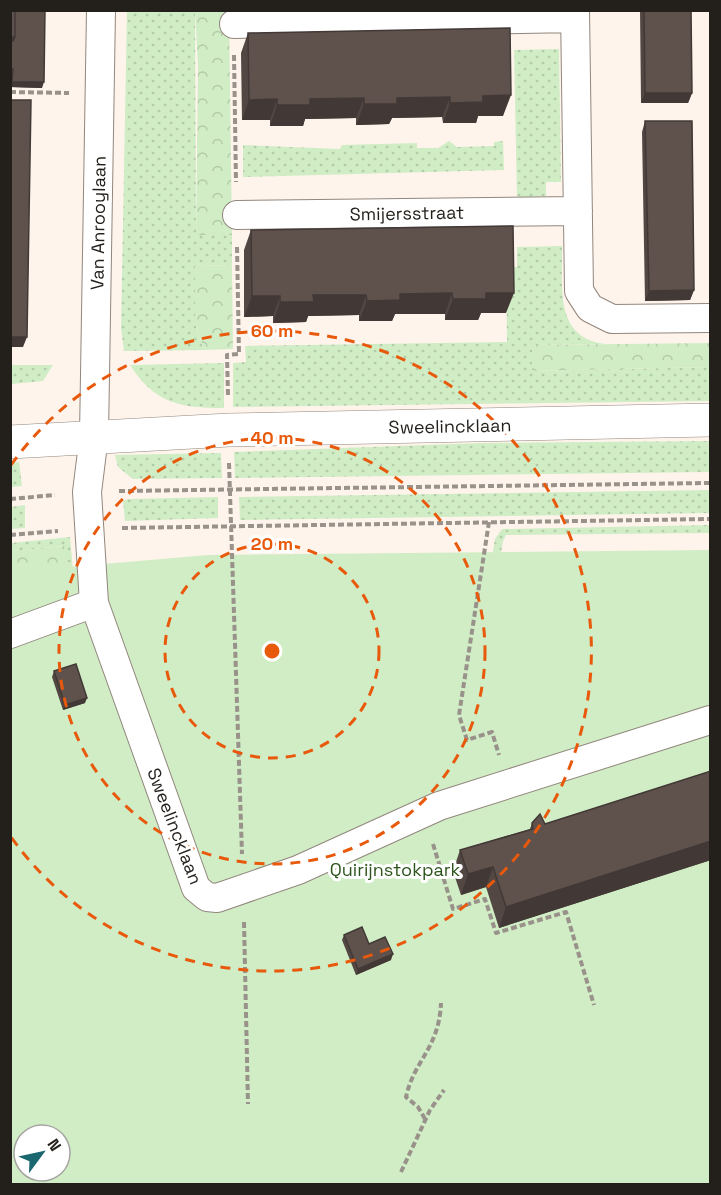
<svg xmlns="http://www.w3.org/2000/svg" width="721" height="1195" viewBox="0 0 721 1195" font-family="'Space Grotesk',sans-serif">
<defs>
<pattern id="grass-dots" width="8" height="8" patternUnits="userSpaceOnUse" patternTransform="scale(1.5)"><rect width="8" height="8" fill="#d0edc5"/><path d="M2 2h.1M6 6h.1" fill="none" stroke="#b2cba9" stroke-width="1.8" stroke-linecap="round"/></pattern>
<pattern id="forest-crowns" width="20" height="18" patternUnits="userSpaceOnUse" patternTransform="scale(1.5)"><rect width="20" height="18" fill="#d0edc5"/><path d="M2 6a3 3 0 1 1 6 0M12 15a3 3 0 1 1 6 0" fill="none" stroke="#b2cba9"/></pattern>
</defs>
<rect width="100%" height="100%" fill="#fef4eb"/>
<path fill="url(#grass-dots)" d="M127 11H195L196 235H232V265L195 266V323L204 350 124 351 121 328Z
M559 49 561 182H546V196L517 198 514 50Z
M449 141 457 147 494 146V142L503 141 504 170 243 177V145L340 149 342 145 417 143V148H438Z
M562 246C563 285 553 338 605 344L533 345 532 371 710 367V401L233 407V363L246 362 245 346 507 342 506 267H517V247Z
M224 363V408C181 408 155 404 130 365Z
M11 365H53L43 381 11 384Z
M710 441V472L235 478 234 452 481 443Z
M221 453 222 478 133 479 118 467 115 455Z
M19 462 22 486 11 487V463Z
M710 490V513L240 520 239 497Z
M218 497V518L125 521 123 501 128 499Z
M25 505V528L11 529V507Z
M710 525V533L506 535 503 541 475 708 467 707 495 539 502 529Z
M70 537 74 582 10 600 64 546 11 551V543Z"/>
<path fill="url(#forest-crowns)" d="M195 11H229L232 235H196L198 66Z
M232 265 233 349 204 350 195 323V266Z
M710 343V367L532 371V345Z
M65 546 68 569 11 600 10 551Z"/>
<path fill="#d0edc5" fill-rule="evenodd" d="M710 550V1184H11V572L208 555ZM24 1135H60V1171H24Z"/>
<g fill="none" stroke-linecap="round" stroke-linejoin="round">
<defs>
<path id="street" d="M575 10 579 291 590 308 612 319 710 318
M234 24 575 18
M237 215 578 211
M94 603 87 492 94 436 101 10
M10 634 94 603 196 888 207 897 217 898 298 870 439 806 710 720"/>
<path id="secondary" d="M10 442 229 430 710 420"/>
</defs>
<use href="#street" stroke="#92867d" stroke-width="30"/>
<use href="#secondary" stroke="#92867d" stroke-width="34"/>
<path stroke="#99928b" stroke-width="4" stroke-dasharray="6 3" stroke-linecap="butt" d="M234 55 236 182
M10 92 69 93
M228 395 227 355 239 354 237 247
M229 463 242 854
M119 491 710 483
M10 499 55 495
M489 522 459 715 467 740 492 732 499 755
M122 528 710 519
M10 535 58 531
M433 844 453 909 485 899 496 933 566 912 594 1005
M244 922 248 1104
M425 1119 418 1107 406 1097C414 1060 439 1049 441 1003
M401 1172 430 1110 444 1090"/>
<use href="#street" stroke="#fff" stroke-width="28"/>
<use href="#secondary" stroke="#fff" stroke-width="33"/>
</g>
<path fill="#524742" d="M10 10 42 88 10 87Z
M640 10H691L692 93 688 103H641Z
M510 28 503 116H478L476 123H443L442 117 392 118 389 124 356 125V118L305 119 303 126H270V120H242L241 53 248 33Z
M645 121 694 290 690 300 645 301 642 132Z
M513 226 506 313H481L478 320H445V314H395L392 321H359V315L308 316 306 322 273 323V316L244 317V250L251 230Z
M54 671 85 703 63 710 52 677Z
M711 771V860L499 928 486 887 461 895 453 871 460 850 530 829 532 823 545 824Z
M344 935 369 944 391 960 356 975 342 940Z"/>
<path fill="#423936" d="M10 37H15L10 47Z
M12 82H44L42 88 10 87Z
M645 93H692L688 103H641Z
M511 95 503 116H478L476 123H443L450 103 483 96Z
M450 97 442 117 392 118 389 124 356 125 364 104 397 98Z
M364 98 356 118 305 119 303 126H270L277 105 310 99Z
M277 99 270 120H242L249 100Z
M694 290 690 300 645 301 649 291Z
M452 293 445 314H395L392 321H359L367 301 400 294Z
M486 293H514L506 313H481L478 320H445L453 299Z
M313 295H366L359 315 308 316 306 322 273 323 280 302Z
M252 296H280L273 316 244 317Z
M10 337H27L23 347H10Z
M87 698 85 703 63 710 65 705Z
M711 841V860L499 928 506 907Z
M493 867 486 887 461 895 468 874Z
M393 954 391 960 356 975 358 969Z"/>
<path fill="#5f524d" stroke="#423936" stroke-width="1.5" d="M10 10H15V37H10Z
M15 10H45L44 82H12L13 69H10V42L13 41 15 37Z
M644 10H691L692 93H645Z
M510 28 511 95 483 96V102L450 103V97L397 98V104H364V98L310 99V105H277V99L249 100 248 33Z
M10 100H31L27 337H10Z
M645 121H692L694 290 649 291Z
M513 226 514 293H486V299H453L452 293 400 294V300L367 301 366 295H313L314 302H280V296H252L251 230Z
M76 664 87 698 65 705 54 671Z
M711 771V841L506 907 493 867 468 874 460 850 533 829 532 823 540 814 545 824Z
M362 927 369 944 385 937 393 954 358 969 344 935Z"/>
<g fill="none" stroke="#e8590c" stroke-width="3" stroke-dasharray="10 8">
<circle cx="272" cy="651" r="107"/>
<circle cx="272" cy="651" r="213"/>
<path d="M11 465A320 320 0 1 1 11 837"/>
</g>
<g text-anchor="middle" dominant-baseline="central" stroke-width="6" stroke-linejoin="round" paint-order="stroke">
<g font-size="18" fill="#231f1b" stroke="#fff">
<text transform="translate(407 213) rotate(-1)">Smijersstraat</text>
<text transform="translate(98 223) rotate(-89)">Van Anrooylaan</text>
<text transform="translate(450 426) rotate(-1)">Sweelincklaan</text>
<text transform="translate(175 826) rotate(69)">Sweelincklaan</text>
</g>
<g font-size="18" fill="#2c541b" stroke="#fff">
<text x="395" y="869">Quirijnstokpark</text>
</g>
</g>
<circle cx="272" cy="651" r="9" fill="#e8590c" stroke="#fff" stroke-width="3"/>
<g font-size="18" text-anchor="middle" font-weight="bold" fill="#e8590c" stroke="#fff" stroke-width="6" stroke-linejoin="round" paint-order="stroke">
<text x="272" y="337">60 m</text>
<text x="272" y="444">40 m</text>
<text x="272" y="550">20 m</text>
</g>
<rect width="721" height="1195" fill="none" stroke="#231f1b" stroke-width="24"/>
<g transform="translate(42 1153) rotate(57)"><circle r="28" fill="#ffffff" stroke="#a7a5a4" stroke-width="1.5"/>
<path d="M0-4.5L10 22L0 15L-10 22Z" fill="#1b676f"/>
<text y="-9" font-size="16" font-weight="bold" text-anchor="middle" fill="#231f1b">N</text>
</g>
</svg>
